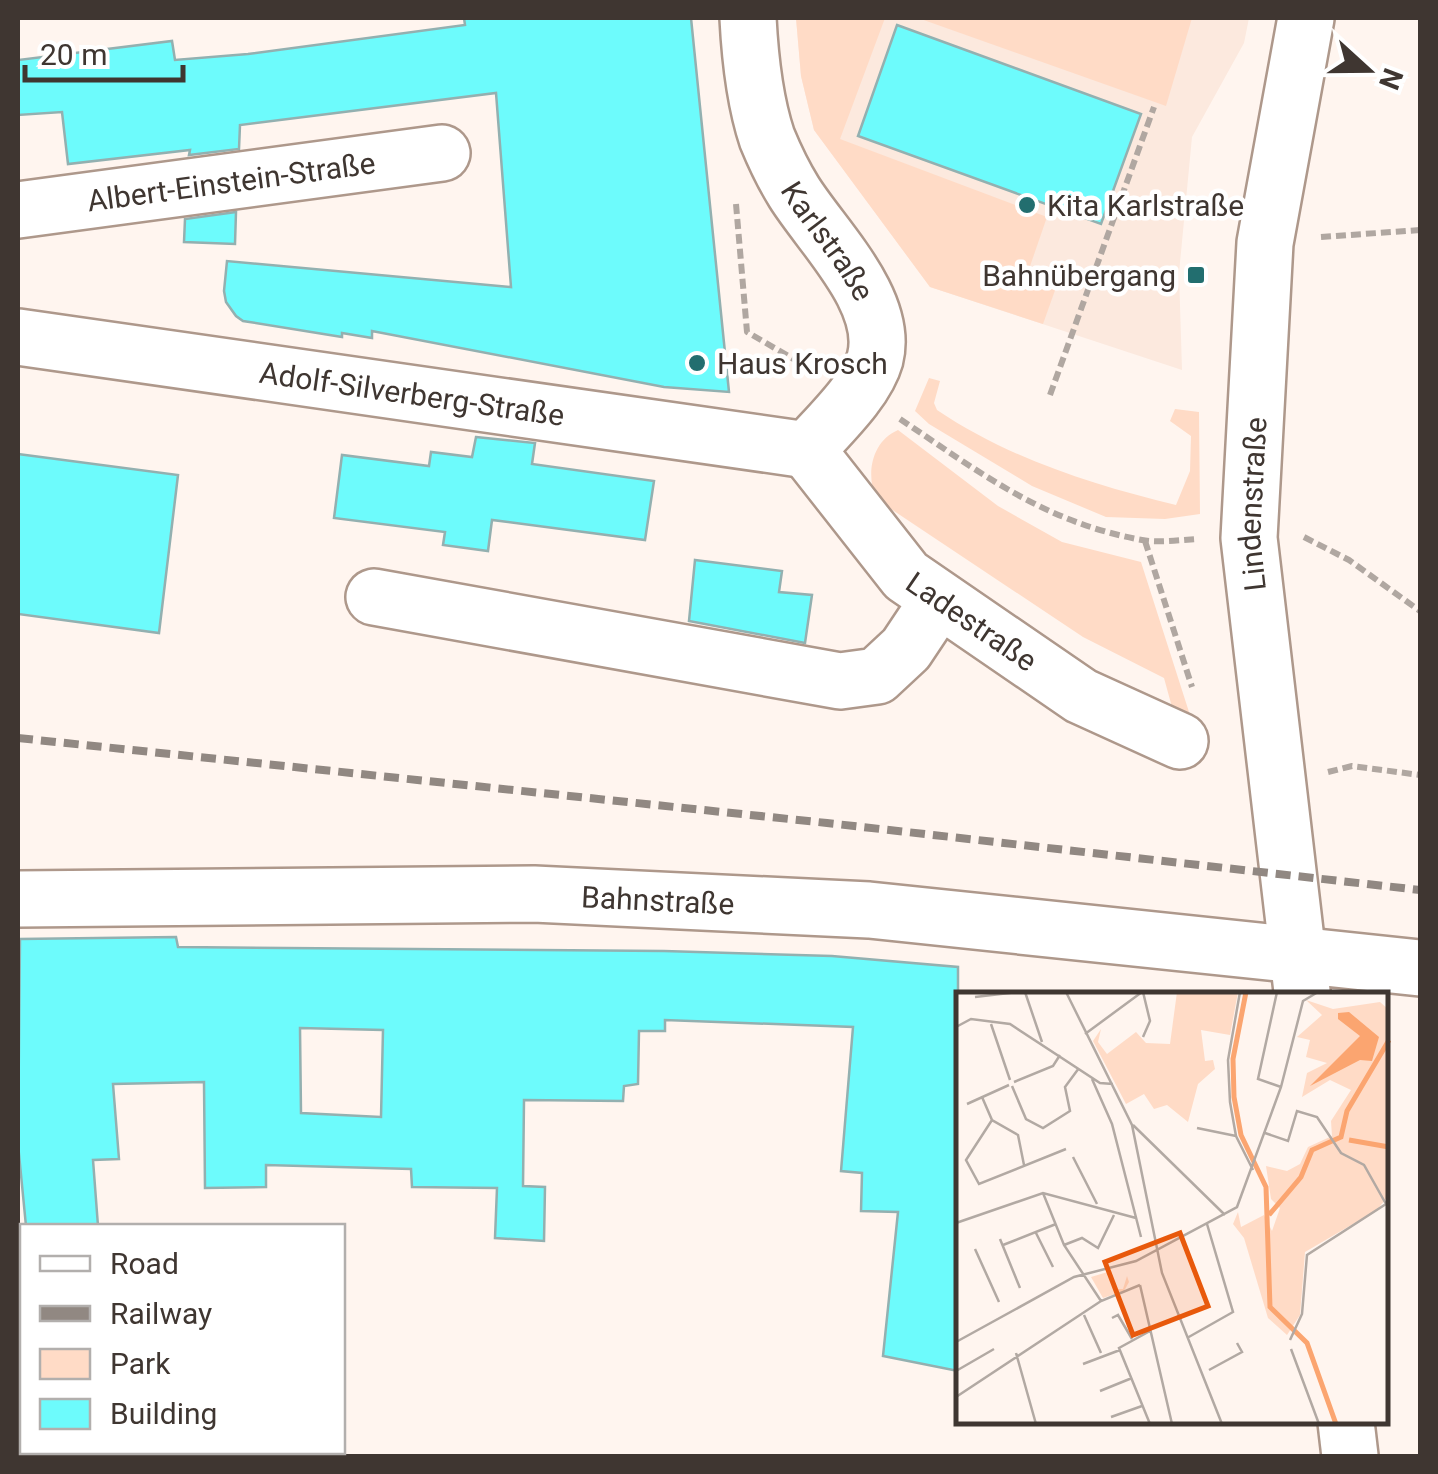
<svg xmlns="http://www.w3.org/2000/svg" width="1438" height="1474" viewBox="0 0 1438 1474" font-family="Roboto,sans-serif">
<rect width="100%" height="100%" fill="#fff5ef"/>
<path fill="#fce9de" d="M796 18H1249L1244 43 1192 137 1179 273 1182 370 930 287 814 130 801 76Z"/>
<path fill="#ffdbc6" d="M796 18H885L840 139 1047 217 1028 272 1058 282 1043 324 930 287 814 130 801 76Z
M918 18H1192L1166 106Z
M929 378 940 381 934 403 937 410C1008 458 1093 485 1176 505L1190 471 1191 436 1170 421 1175 409 1199 412 1200 514 1165 519 1106 517 1032 486 929 424 915 411Z
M898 430 998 506 1062 542 1141 562 1197 737 1181 740 1164 678 1083 637 876 499C866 474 871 442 898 430Z"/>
<path fill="#6dfbfc" stroke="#93b0b0" stroke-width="2.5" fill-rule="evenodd" d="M464 18H691L729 392 664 387 372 331V338L342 333V337L243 321 236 316 226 302 224 291 227 261 511 287 496 93 240 125 239 149 189 155 190 150 68 164 62 112 18 115V60L172 41 175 60 248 54 465 25Z
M897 25 1141 114 1101 224 858 136Z
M236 212 235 244 184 242 185 219Z
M476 437 535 443 532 464 654 481 645 540 492 520 488 551 443 545 445 532 334 518 342 455 429 466 431 452 472 457Z
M18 454 178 475 159 633 18 614Z
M695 560 782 571 779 592 812 595 805 643 689 621Z
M176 937 178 947 664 951 832 956 958 967V1371L883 1356 898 1212 861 1211 862 1173 841 1171 853 1027 665 1020V1031H639L638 1084 624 1086 623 1101 524 1100 523 1186 545 1187 544 1241 495 1238 497 1188 412 1187 411 1169 266 1165V1187L205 1188 204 1082 113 1084 119 1159 93 1160 98 1226H26L18 1144 20 939ZM300 1028 383 1030 381 1117 301 1113Z"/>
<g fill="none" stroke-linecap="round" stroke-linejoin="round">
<defs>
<g id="minor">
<path id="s1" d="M748 18C750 57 754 99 767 138 774 155 784 176 794 192 822 237 890 301 875 359 866 391 828 426 807 450"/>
<path id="s2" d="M18 210 442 153"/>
<path id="s3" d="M18 337 807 450"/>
<path id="s4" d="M807 450 906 576 1081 696 1180 741"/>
<path d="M374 597 840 681 877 676 906 649 938 601"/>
<path id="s5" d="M18 899 534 894 869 910 1420 968"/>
<path id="s6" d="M1302 991 1249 538 1265 243 1306 18"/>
<path d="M1346 1422 1350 1456"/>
</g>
</defs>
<use href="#minor" stroke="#ae988b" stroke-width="60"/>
<path stroke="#b0a7a1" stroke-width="6" stroke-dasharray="10 5" stroke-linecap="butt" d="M736 204 747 332 811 369
M1321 237 1420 230
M1050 395 1154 107
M900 419C981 473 1043 522 1142 540 1159 543 1179 540 1197 539
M1304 537 1349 560 1420 611
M1145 541 1192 687
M1328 772 1352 766 1420 775"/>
<use href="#minor" stroke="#fff" stroke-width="55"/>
<path stroke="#918882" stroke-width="8" stroke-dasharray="15 8" stroke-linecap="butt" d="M18 738 827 823 1420 890"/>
</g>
<g fill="#226e6f" stroke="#fff" stroke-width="4">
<circle cx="1027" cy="205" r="10"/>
<rect x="1186" y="265" width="20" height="20" rx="5"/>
<circle cx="697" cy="363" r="10"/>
</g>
<g text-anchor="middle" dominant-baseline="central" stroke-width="9" stroke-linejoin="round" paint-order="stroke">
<g font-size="30" fill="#3f3631" stroke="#fff">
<text stroke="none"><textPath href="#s2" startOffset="215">Albert-Einstein-Straße</textPath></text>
<text stroke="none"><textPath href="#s1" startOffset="242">Karlstraße</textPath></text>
<text stroke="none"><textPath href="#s3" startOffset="398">Adolf-Silverberg-Straße</textPath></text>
<text stroke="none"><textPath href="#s6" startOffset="490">Lindenstraße</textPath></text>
<text stroke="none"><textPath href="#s4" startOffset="240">Ladestraße</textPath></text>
<text stroke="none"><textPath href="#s5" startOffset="640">Bahnstraße</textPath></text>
</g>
<g font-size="30" fill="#3f3631" stroke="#fff" text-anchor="start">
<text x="1047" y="205">Kita Karlstraße</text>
<text x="1176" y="275" text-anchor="end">Bahnübergang</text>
<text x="717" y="363">Haus Krosch</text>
</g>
</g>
<g transform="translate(956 992)">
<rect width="432" height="432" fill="#fff5ef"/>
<path d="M221 0H282L274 43 245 38 249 69 257 68 259 77 242 92 232 130 211 113 198 117 188 102 170 112 137 49 145 37 142 50 151 62 180 40 190 51 214 52ZM350 8 377 17 424 10 433 18 432 204 421 218 349 260 344 323 331 343 312 326 288 246 277 232 282 220 285 235 308 223 316 239 324 216 315 207 310 174 331 179 344 172 352 155 376 144 375 129 395 98 374 88 346 105 351 81 371 71 350 65 354 48 341 45 366 23ZM155 279 160 297H167L171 284 173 290 168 299 147 306 135 285Z" fill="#ffdbc6"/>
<path d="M393 20 423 45 416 69 404 68 354 94 404 44 382 27V21Z" fill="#fba570"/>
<path fill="none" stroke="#fba570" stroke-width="5" d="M290 0 277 67 278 105 285 143 310 195 314 315 351 351 380 432M393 148 433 155M313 223 345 185 356 158 385 145 391 119 433 48"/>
<path fill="none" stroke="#b2a9a3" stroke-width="2.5" d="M69 0 86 50M110 0 176 133 206 281 266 432M187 0 194 29 187 45M284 0 272 68 274 110 280 144 297 178M321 0 302 87 325 95M19 5 63 0M35 32 54 88M0 35 15 27 54 32 144 91 157 92M129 42 186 0M136 87 156 132 185 245M58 90 97 74 104 63M56 94 70 127 87 136 114 119 109 95 123 76M26 105 36 128 62 143 68 173M11 112 53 93M36 128 10 168 23 192 110 157M177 133 269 223M241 136 280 144M309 141 332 149 341 119 361 125 385 161 408 173 430 212M117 165 141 212M87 201 108 253 145 309M0 231 87 201 180 226M80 241 97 275M44 247 64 296M47 253 100 232M108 253 126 246 142 256 158 223M19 257 43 310M184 293 216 432M128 323 145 361M156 326 162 323 176 347M231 346 277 320 251 232M334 348 346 322 351 263 430 212M0 350 118 285 180 269 281 215 325 95 347 9 362 0M335 357 363 432M60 361 80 432M127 372 164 358M253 378 286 360 281 351M0 379 38 357M144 399 176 386M0 405 145 309 184 293M155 425 186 414M194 432 163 356 194 339"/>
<path fill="#e8590c" fill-opacity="0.15" stroke="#e8590c" stroke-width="5" d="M224 241 252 314 177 343 149 270Z"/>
<rect width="432" height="432" fill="none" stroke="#3f3631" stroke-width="5"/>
</g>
<rect width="1438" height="1474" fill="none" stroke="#3f3631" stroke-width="40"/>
<rect x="20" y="1224" width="325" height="230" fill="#ffffff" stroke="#b2afad" stroke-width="2.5"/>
<rect x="40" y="1256" width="50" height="15" fill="#ffffff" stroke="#b2afad" stroke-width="2.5"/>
<text x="110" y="1274" font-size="30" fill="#3f3631">Road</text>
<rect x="40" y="1306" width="50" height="15" fill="#918882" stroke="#b2afad" stroke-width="2.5"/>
<text x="110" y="1324" font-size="30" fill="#3f3631">Railway</text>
<rect x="40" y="1349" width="50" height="30" fill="#ffdbc6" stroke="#b2afad" stroke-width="2.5"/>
<text x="110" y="1374" font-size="30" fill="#3f3631">Park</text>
<rect x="40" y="1399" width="50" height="30" fill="#6dfbfc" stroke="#b2afad" stroke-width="2.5"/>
<text x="110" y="1424" font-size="30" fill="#3f3631">Building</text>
<g transform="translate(1368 70) rotate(111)" stroke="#ffffff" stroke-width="8" paint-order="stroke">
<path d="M0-8L18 38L0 25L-18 38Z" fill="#3f3631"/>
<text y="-15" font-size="28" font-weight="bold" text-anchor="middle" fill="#3f3631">N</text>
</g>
<path d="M25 65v15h158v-15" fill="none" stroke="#3f3631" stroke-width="5"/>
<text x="40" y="65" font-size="30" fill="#3f3631" stroke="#ffffff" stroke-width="8" paint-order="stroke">20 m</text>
</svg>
